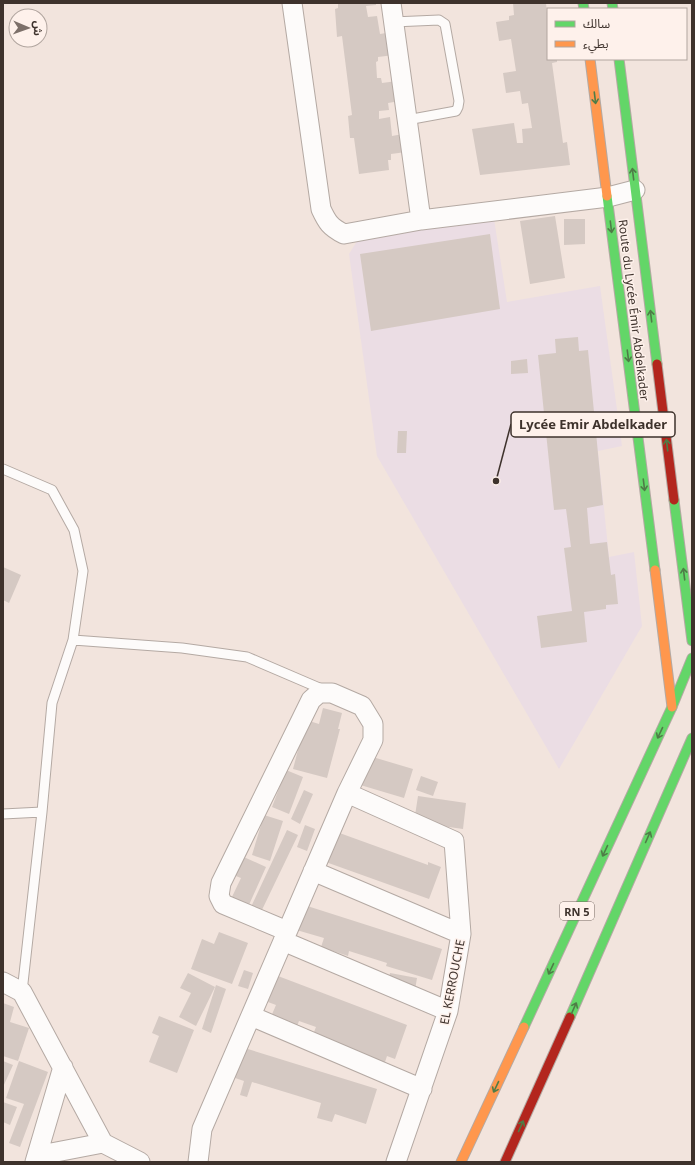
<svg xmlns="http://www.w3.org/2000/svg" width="695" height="1165" viewBox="0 0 695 1165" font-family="'Noto Sans','Noto Sans Arabic',sans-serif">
<rect width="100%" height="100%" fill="#f2e4dd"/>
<path fill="#ebdde4" d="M494 219 507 302 600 286 622 446 598 451 609 557 634 552 642 626 559 769 377 456 349 254 359 238Z"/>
<path fill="#d5c9c3" d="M338 3H376V5L366 6 368 17 377 16 380 34 392 32 394 55 378 57V61L376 62 377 78H381L382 83 397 81 400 101 388 103 389 110 379 111V119L390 117 392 136 403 134 406 152 391 154V160H388L389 170 359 174 354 138H350L348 116 352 115 342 36 337 37 335 9 338 8Z
M513 3H546L548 22V59H557V62L552 63 563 143 567 142 570 165 480 175 472 129 514 123 517 143H523L522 129 532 128 528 103 522 104 520 91 506 93 503 73 516 71 511 39 499 41 496 22 509 20V16L514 15Z
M555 216 565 278 530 284 520 221Z
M564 219H585V244L564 245Z
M490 234 500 309 371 331 360 254Z
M578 337 579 351 588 350 603 505 587 508 590 544 607 542 611 575 615 574 618 604 606 605V609L584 612 587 642 541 648 537 616 572 611 564 548 571 547 566 509 554 510 538 355 556 353 555 339Z
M527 359 528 373 511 374V361Z
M398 431H407L406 453H397Z
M3 567 21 575 9 603 3 600Z
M323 708 342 713 338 729H340L327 778 293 769 306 720 319 724Z
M366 755 413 769 404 798 357 784Z
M286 770 303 777 289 814 272 807Z
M421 776 438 782 433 796 416 790Z
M304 790 313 794 300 824 291 819Z
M418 796 466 803 463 829 414 822Z
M264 815 283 821 270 861 252 855Z
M305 825 315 829 307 851 297 847Z
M287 830 298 835 260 914 250 909Z
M334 831 428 865V862L441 867 429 899 323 861Z
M237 854 266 867 248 907 231 899 241 878 228 873Z
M301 904 442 949 432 980 386 966 387 963 349 951 348 956 321 947 324 938 293 929Z
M219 932 248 943 232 984 191 969 202 939 214 944Z
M244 970 253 973 248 989 238 986Z
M188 973 215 987 196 1026 179 1017 191 993 180 988Z
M390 973 417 978 415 990 388 984Z
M278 976 407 1025 395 1059 387 1056 383 1068 312 1037 316 1027 299 1021 296 1029 270 1019 276 1005 268 1002Z
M216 985 226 989 211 1033 202 1029Z
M3 1003 14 1007 10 1022 29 1028 18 1061 3 1056Z
M159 1016 194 1030 177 1073 149 1062 159 1036 152 1033Z
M238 1046 377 1089 366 1124 335 1114 332 1122 317 1118 321 1103 252 1082 247 1097 240 1095 244 1081 229 1076Z
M3 1061 13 1065 3 1087Z
M19 1061 48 1072 20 1147 9 1143 24 1104 6 1098Z
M3 1102 17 1107 10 1125 3 1122Z"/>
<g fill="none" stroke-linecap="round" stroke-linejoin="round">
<defs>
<path id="lane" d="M393 22 439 20 445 24 459 101 458 107 456 111 407 120
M3 469 52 490 74 530 83 571 73 640 52 703 42 812 22 992
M73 640 182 648 247 657 324 690
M3 814 42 812"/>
<path id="street" d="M292 3 321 209C327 222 330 227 344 234L421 220 608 197 635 190
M391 3 421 220
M347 793 454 841 461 934 448 1011 396 1162
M313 871 461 934
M283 941 448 1011
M3 982 22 992 103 1143 140 1162
M251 1016 422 1089
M35 1162 63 1067
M43 1162 51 1153 103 1143
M198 1162 202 1129 347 793 373 740V724L362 706 332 693H319L311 700 221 883 219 896 223 904 287 931"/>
<path id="fast" d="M583 3 584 9
M612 3 613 9
M619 59 657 364
M607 196 655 570
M674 500 692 641
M570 1017 692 738
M524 1027 672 707 692 658"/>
<path id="slow" d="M590 59 607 196
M655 570 672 707
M461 1162 524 1027"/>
<path id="jam" d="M657 364 674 500
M505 1162 570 1017"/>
</defs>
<use href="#lane" stroke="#b4a9a3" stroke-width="11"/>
<use href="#street" stroke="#b4a9a3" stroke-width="21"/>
<use href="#fast" stroke="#b4a9a3" stroke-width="11"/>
<use href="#slow" stroke="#b4a9a3" stroke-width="11"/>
<use href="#jam" stroke="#b4a9a3" stroke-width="11"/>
<use href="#lane" stroke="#fdfbfa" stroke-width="9"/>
<use href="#street" stroke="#fdfbfa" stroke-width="19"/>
<use href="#fast" stroke="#63d668" stroke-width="9"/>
<use href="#slow" stroke="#ff974d" stroke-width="9"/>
<use href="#jam" stroke="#b3261e" stroke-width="9"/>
</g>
<defs><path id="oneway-shaft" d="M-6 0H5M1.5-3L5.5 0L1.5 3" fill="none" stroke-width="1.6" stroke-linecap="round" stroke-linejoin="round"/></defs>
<g stroke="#4f7c47">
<use href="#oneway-shaft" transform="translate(595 98) rotate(83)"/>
<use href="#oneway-shaft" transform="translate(633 174) rotate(-97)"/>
<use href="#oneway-shaft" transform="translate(611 227) rotate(83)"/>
<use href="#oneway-shaft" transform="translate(651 316) rotate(-97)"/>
<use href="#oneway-shaft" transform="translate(628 356) rotate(83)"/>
<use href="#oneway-shaft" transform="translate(667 445) rotate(-97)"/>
<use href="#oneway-shaft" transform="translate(644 485) rotate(83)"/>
<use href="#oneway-shaft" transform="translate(684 574) rotate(-97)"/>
<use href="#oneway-shaft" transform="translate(660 733) rotate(115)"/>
<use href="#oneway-shaft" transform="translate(648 837) rotate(-66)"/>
<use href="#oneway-shaft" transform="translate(605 851) rotate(115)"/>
<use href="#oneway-shaft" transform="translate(551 969) rotate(115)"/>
<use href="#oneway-shaft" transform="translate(574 1008) rotate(-66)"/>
<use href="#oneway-shaft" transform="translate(496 1087) rotate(115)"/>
<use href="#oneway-shaft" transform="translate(521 1126) rotate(-66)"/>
</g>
<g text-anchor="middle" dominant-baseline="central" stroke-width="3" stroke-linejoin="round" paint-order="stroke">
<rect fill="#fef1eb" stroke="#786b65" stroke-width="1" x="560" y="902" width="34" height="18" rx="3"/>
<g font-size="11" font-weight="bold" fill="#3e322c">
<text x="577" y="911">RN 5</text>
</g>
<g font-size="12" fill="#3e322c" stroke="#fef1eb">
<text transform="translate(634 310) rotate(83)">Route du Lycée Émir Abdelkader</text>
<text transform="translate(452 982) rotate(-79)">EL KERROUCHE</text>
</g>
</g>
<path fill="none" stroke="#3e322c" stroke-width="1.5" d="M496 481L511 424"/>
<circle fill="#3e322c" stroke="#fef1eb" stroke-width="1.5" cx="496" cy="481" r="4"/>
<rect fill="#fef1eb" stroke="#3e322c" stroke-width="1.5" x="511" y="412" width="164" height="25" rx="4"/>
<g font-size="13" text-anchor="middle" font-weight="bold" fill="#3e322c">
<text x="593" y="429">Lycée Emir Abdelkader</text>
</g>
<rect width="695" height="1165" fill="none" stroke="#3e322c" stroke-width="8"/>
<rect x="547" y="8" width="140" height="52" fill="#fef1eb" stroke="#b1a59f"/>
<rect x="555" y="21" width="20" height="6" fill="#63d668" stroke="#b1a59f"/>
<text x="583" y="28" font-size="12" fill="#3e322c">سالك</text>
<rect x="555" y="41" width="20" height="6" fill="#ff974d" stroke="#b1a59f"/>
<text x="583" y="48" font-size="12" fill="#3e322c">بطيء</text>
<g transform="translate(28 28) rotate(92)"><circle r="19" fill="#fef1eb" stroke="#b1a59f"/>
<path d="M0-3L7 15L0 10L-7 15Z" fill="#7d706a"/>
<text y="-6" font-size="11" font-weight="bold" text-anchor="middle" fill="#3e322c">ش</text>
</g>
</svg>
